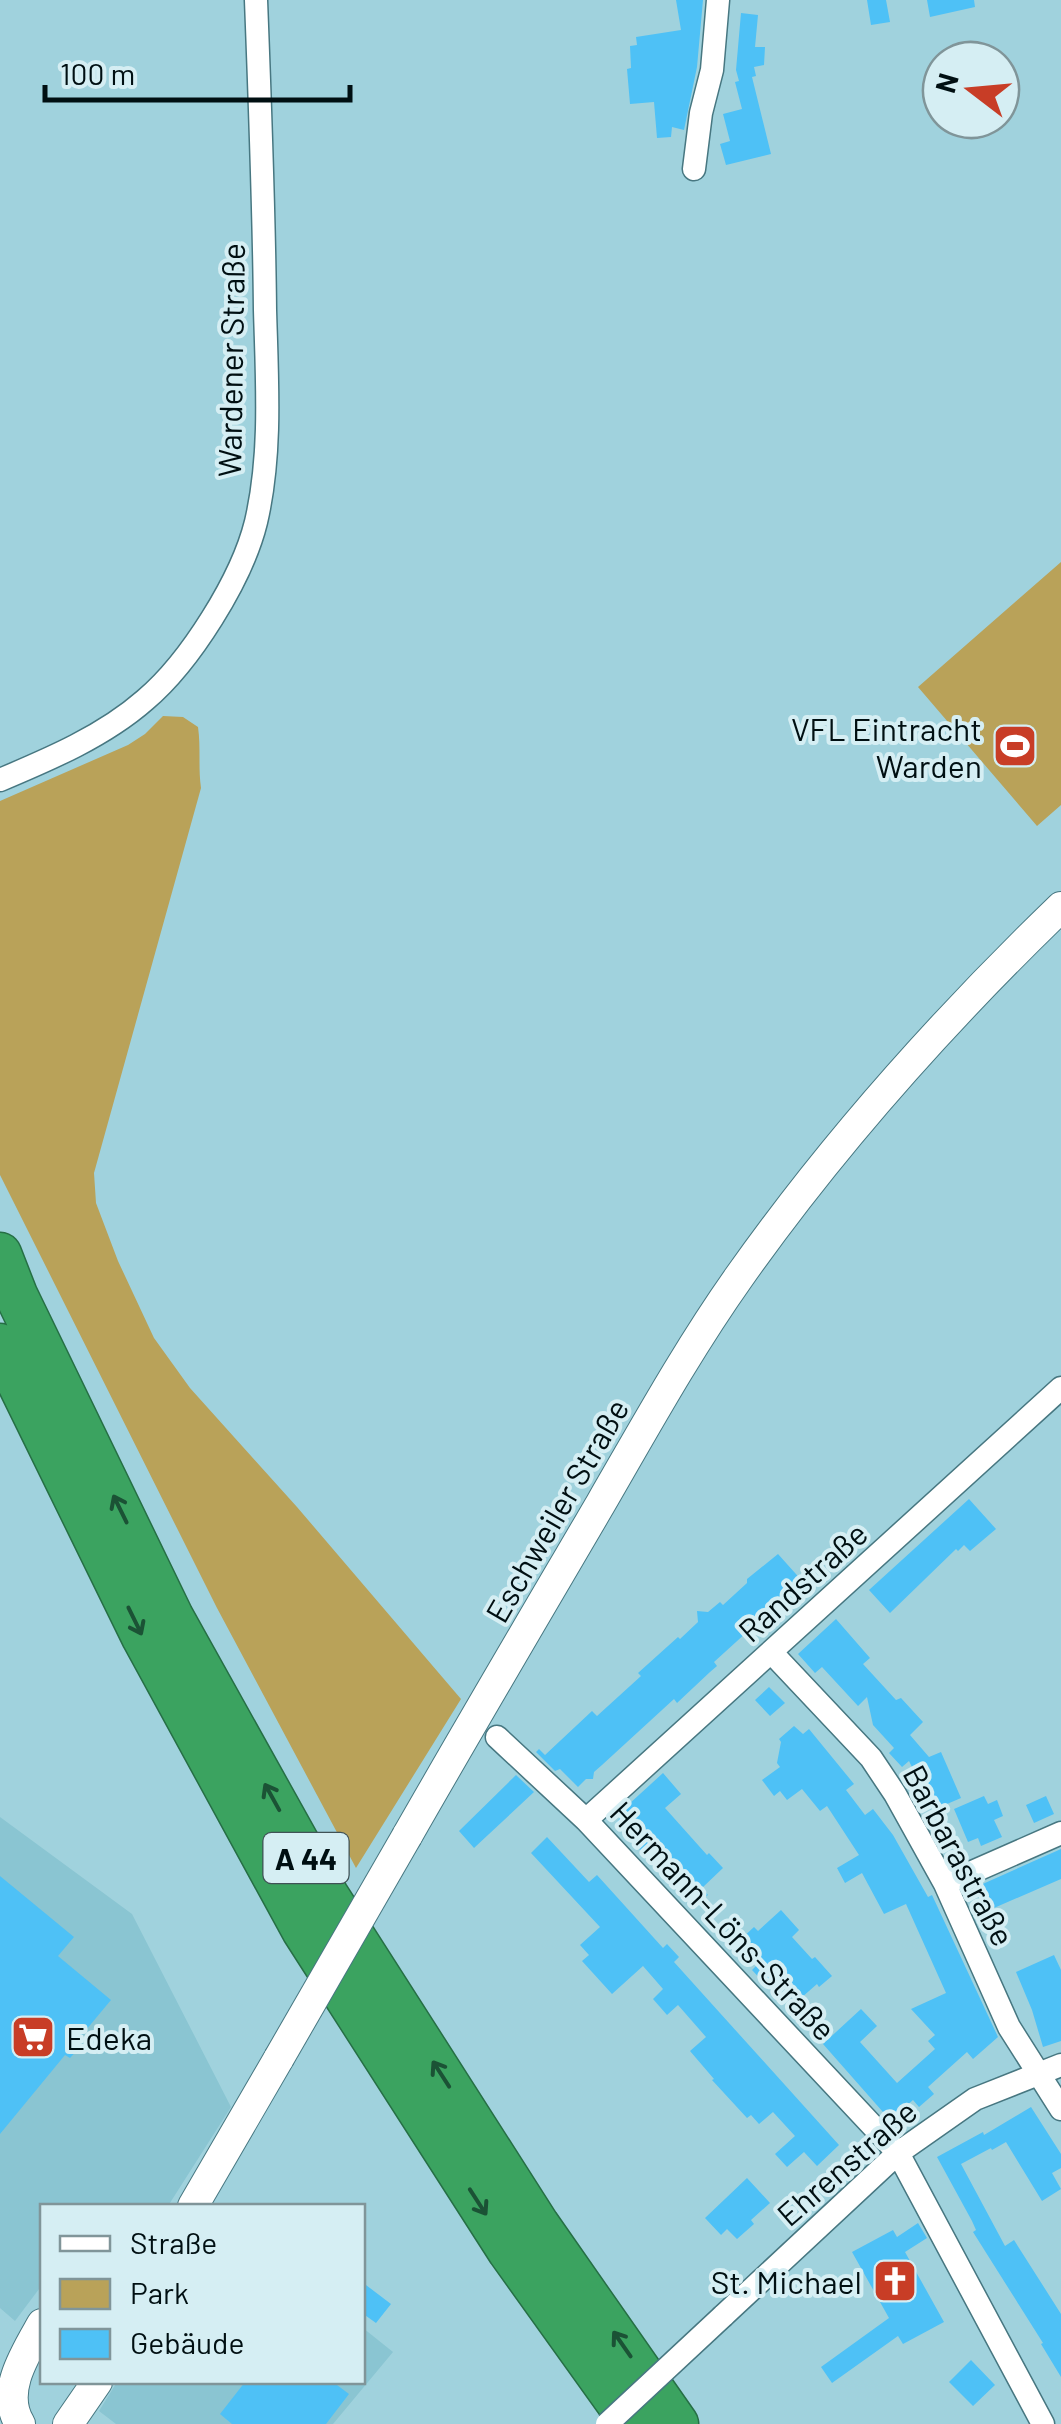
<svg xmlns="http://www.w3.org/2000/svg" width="1061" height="2424" viewBox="0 0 1061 2424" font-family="Barlow,sans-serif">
<rect width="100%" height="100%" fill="#a0d2dd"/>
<path fill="#8ac5d2" d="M0 1817 132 1914 231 2107 168 2206H42V2285L15 2321 0 2308Z
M363 2328 393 2352 333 2424H116L99 2411 117 2382H362Z"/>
<path fill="#b9a259" d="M1061 562V805L1037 826 918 687Z
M163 716 183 717 198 727C201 748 198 767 201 788L94 1173 96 1203 118 1261 154 1338 190 1388 297 1507 461 1699 356 1868 217 1608 0 1175V801L128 745 145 734Z"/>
<path fill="#4ec1f6" d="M676 0H703L697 67 684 130 672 127 671 137 657 138 654 102 630 104 627 69 631 68 630 46 637 45 636 37 681 30Z
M867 0H886L890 22 871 25Z
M927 0H974L975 7 930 17Z
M741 13 758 15 755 47H765L764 65 754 67 756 76 740 80 752 77 771 154 726 165 720 144 730 141 723 114 742 109 735 82 739 81 736 70Z
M969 1499 996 1529 970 1551 964 1545 958 1551 956 1549 890 1613 869 1590Z
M778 1554 804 1583 797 1589 796 1593 776 1608V1612L770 1617H766L759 1624 758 1622 714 1662 717 1666 710 1672 677 1703 674 1699 602 1765 594 1772 593 1779H586L578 1787 560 1769 555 1771 536 1752 539 1749 545 1755 592 1711 597 1716 641 1676 638 1673 678 1637 680 1639 698 1622 697 1611 708 1612 720 1602 723 1605 747 1583V1579Z
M836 1619 870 1658 863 1664 896 1700 901 1698 923 1722 910 1735 929 1757 941 1752 961 1798 933 1810 909 1761 902 1767 889 1753 894 1748 873 1725 867 1697 858 1706 822 1667 815 1673 798 1654Z
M769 1687 785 1703 770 1716 755 1700Z
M794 1726 803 1734 809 1729 854 1784 846 1790 865 1815 873 1809 893 1835 928 1897 932 1895 998 2037 973 2059 967 2052 928 2087 934 2094 919 2107 913 2100 890 2120 823 2044 861 2009 877 2026 860 2042 897 2083 935 2049 928 2041 935 2035 911 2009 946 1993 906 1904 884 1914 862 1873 845 1883 837 1868 859 1855 827 1806 820 1811 802 1789 787 1800 780 1791 774 1796 762 1780 780 1767 777 1763 781 1742 779 1739Z
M663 1773 681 1794 665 1808 707 1855 709 1853 723 1868 702 1888 708 1895 694 1904 660 1868 657 1869 616 1823 620 1818 617 1815Z
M516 1775 534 1792 474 1848 459 1831Z
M984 1796 988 1804 997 1800 1003 1816 994 1820 1002 1837 981 1846 978 1838 968 1842 954 1809Z
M1046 1796 1054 1814 1034 1823 1026 1805Z
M547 1837 589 1882 597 1875 663 1948 667 1944 679 1957 674 1962 839 2145 817 2166 804 2152 787 2167 775 2154 795 2136 773 2112 759 2124 751 2115 747 2118 712 2080 714 2079 690 2051 706 2037 678 2005 667 2015 653 1999 663 1989 643 1966 612 1994 582 1961 589 1955 580 1945 600 1927 531 1853Z
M1061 1849V1879L987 1911 976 1887Z
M0 1876 74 1937 58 1956 111 2000 76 2042 81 2046 70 2058 65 2055 0 2134Z
M781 1910 799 1930 792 1937 812 1959 815 1957 832 1976 819 1987 817 1984 801 1998 791 1985 787 1989 777 1978 768 1987 752 1970 761 1961 741 1939 754 1927 758 1931Z
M1054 1955 1061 1970V2041L1043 2047 1032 2010 1016 1972Z
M1031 2107 1061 2154V2168L1052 2173 1061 2189 1042 2201 1006 2142 992 2150 988 2143 991 2148 961 2164 1005 2246 1014 2240 1061 2314V2377L1041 2344 1043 2343 973 2232 976 2230 972 2221 937 2157 983 2132 984 2135Z
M747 2178 770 2203 751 2220 754 2224 737 2239 727 2229 721 2235 705 2218Z
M918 2223 927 2238 905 2252 944 2322 903 2344 898 2336 832 2383 821 2367 889 2318 852 2252 893 2230 897 2237Z
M362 2282 391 2304 376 2323 362 2313Z
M971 2360 995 2385 973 2406 949 2382Z
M245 2382H333L349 2394 326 2424H232L220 2414Z"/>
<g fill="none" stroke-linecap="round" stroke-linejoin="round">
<defs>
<path id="minor" d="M694 169 701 113 712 70 718 0
M0 780C50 759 104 736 145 700 190 662 242 579 256 522 272 454 267 380 265 310 264 207 260 103 256 0
M772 1653 871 1758 895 1794 945 1884 1009 2027 1061 2109
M497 1737 586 1820 898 2153 1043 2424
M586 1820 1061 1388
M945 1884 1061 1833
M723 2316 898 2153 975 2099 1061 2065"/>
<path id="tertiary" d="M407 1836C471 1724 536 1614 601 1503 645 1427 688 1349 739 1277 833 1144 944 1020 1061 907
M193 2206 279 2058
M20 2424C0 2392 25 2354 42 2324
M68 2424 97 2382"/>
<path id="motorway" d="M0 1254 16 1295 172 1617 327 1895 538 2225 677 2424
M0 1345 143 1637 303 1930 509 2251 633 2424"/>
</defs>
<use href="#minor" stroke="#477781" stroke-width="25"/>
<use href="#tertiary" stroke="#477781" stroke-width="32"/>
<use href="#motorway" stroke="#266f45" stroke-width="45"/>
<use href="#minor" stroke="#fff" stroke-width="22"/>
<use href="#tertiary" stroke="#fff" stroke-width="30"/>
<use href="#motorway" stroke="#3ba360" stroke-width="42"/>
<defs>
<path id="minor-bridge" d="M607 2424 723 2316"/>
<path id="tertiary-bridge" d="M279 2058 407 1836"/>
</defs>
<use href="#minor-bridge" stroke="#477781" stroke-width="25" stroke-linecap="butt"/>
<use href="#tertiary-bridge" stroke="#477781" stroke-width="32" stroke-linecap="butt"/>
<use href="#minor-bridge" stroke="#fff" stroke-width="22"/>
<use href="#tertiary-bridge" stroke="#fff" stroke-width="30"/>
</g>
<defs><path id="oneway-shaft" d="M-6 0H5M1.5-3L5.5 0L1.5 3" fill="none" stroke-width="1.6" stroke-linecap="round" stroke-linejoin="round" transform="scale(2.5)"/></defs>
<g stroke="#1b5235">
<use href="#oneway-shaft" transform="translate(120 1509) rotate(-116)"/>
<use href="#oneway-shaft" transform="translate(135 1621) rotate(64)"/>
<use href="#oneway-shaft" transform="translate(272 1797) rotate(-119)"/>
<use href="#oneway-shaft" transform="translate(441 2074) rotate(-123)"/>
<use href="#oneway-shaft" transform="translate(478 2202) rotate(57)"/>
<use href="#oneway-shaft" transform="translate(622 2344) rotate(-125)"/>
</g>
<defs>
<symbol id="stadium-square" viewBox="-11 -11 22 22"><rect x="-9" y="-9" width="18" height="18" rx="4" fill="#c83d26" stroke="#d5eef3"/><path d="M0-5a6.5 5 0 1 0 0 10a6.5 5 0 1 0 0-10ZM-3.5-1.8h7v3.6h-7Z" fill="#fff"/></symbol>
<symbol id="supermarket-square" viewBox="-11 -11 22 22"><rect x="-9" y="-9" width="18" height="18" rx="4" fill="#c83d26" stroke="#d5eef3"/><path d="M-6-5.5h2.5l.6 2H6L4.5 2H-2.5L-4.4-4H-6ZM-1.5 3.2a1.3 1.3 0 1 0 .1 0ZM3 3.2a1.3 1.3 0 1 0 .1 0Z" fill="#fff"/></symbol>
<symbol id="church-square" viewBox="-11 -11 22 22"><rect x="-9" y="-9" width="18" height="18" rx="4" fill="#c83d26" stroke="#d5eef3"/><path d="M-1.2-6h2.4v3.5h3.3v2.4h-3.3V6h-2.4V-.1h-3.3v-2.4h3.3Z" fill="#fff"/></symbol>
</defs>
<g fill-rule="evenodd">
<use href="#stadium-square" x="990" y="721" width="50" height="50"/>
<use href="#supermarket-square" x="8" y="2012" width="50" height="50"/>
<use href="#church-square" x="870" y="2256" width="50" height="50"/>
</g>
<g text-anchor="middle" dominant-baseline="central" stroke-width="8" stroke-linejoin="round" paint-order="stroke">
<rect fill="#d5eef3" stroke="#405256" stroke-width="2.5" x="263.5" y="1833" width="85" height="50" rx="8"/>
<g font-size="30" font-weight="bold" fill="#000f12">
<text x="306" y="1858">A 44</text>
</g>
<g font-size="32" fill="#000f12" stroke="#d5eef3">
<text transform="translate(230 360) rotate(-89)">Wardener Straße</text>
<text transform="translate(556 1510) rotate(-60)">Eschweiler Straße</text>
<text transform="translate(802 1581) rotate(-42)">Randstraße</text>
<text transform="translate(960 1855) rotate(62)">Barbarastraße</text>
<text transform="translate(724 1920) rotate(47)">Hermann-Löns-Straße</text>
<text transform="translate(846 2162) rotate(-41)">Ehrenstraße</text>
</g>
<g font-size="32" fill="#000f12" stroke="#d5eef3" text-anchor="end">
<text x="982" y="728">VFL Eintracht<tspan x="982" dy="37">Warden</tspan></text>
<text x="66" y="2037" text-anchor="start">Edeka</text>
<text x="862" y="2281">St. Michael</text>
</g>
</g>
<rect x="40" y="2204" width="325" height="180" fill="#d5eef3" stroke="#809599" stroke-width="2.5"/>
<rect x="60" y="2236" width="50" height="15" fill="#ffffff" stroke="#809599" stroke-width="2.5"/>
<text x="130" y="2254" font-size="30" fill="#000f12">Straße</text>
<rect x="60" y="2279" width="50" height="30" fill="#b9a259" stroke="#809599" stroke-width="2.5"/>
<text x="130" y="2304" font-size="30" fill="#000f12">Park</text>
<rect x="60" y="2329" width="50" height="30" fill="#4ec1f6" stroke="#809599" stroke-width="2.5"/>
<text x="130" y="2354" font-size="30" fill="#000f12">Gebäude</text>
<g transform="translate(971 90) rotate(286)"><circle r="48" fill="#d5eef3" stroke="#809599" stroke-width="2.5"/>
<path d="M0-8L18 38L0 25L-18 38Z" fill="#c83d26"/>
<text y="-15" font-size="28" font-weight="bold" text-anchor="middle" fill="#000f12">N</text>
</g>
<path d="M45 85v15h305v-15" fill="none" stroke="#000f12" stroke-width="5"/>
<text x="60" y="85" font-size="30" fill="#000f12" stroke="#d5eef3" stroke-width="8" paint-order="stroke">100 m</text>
</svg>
